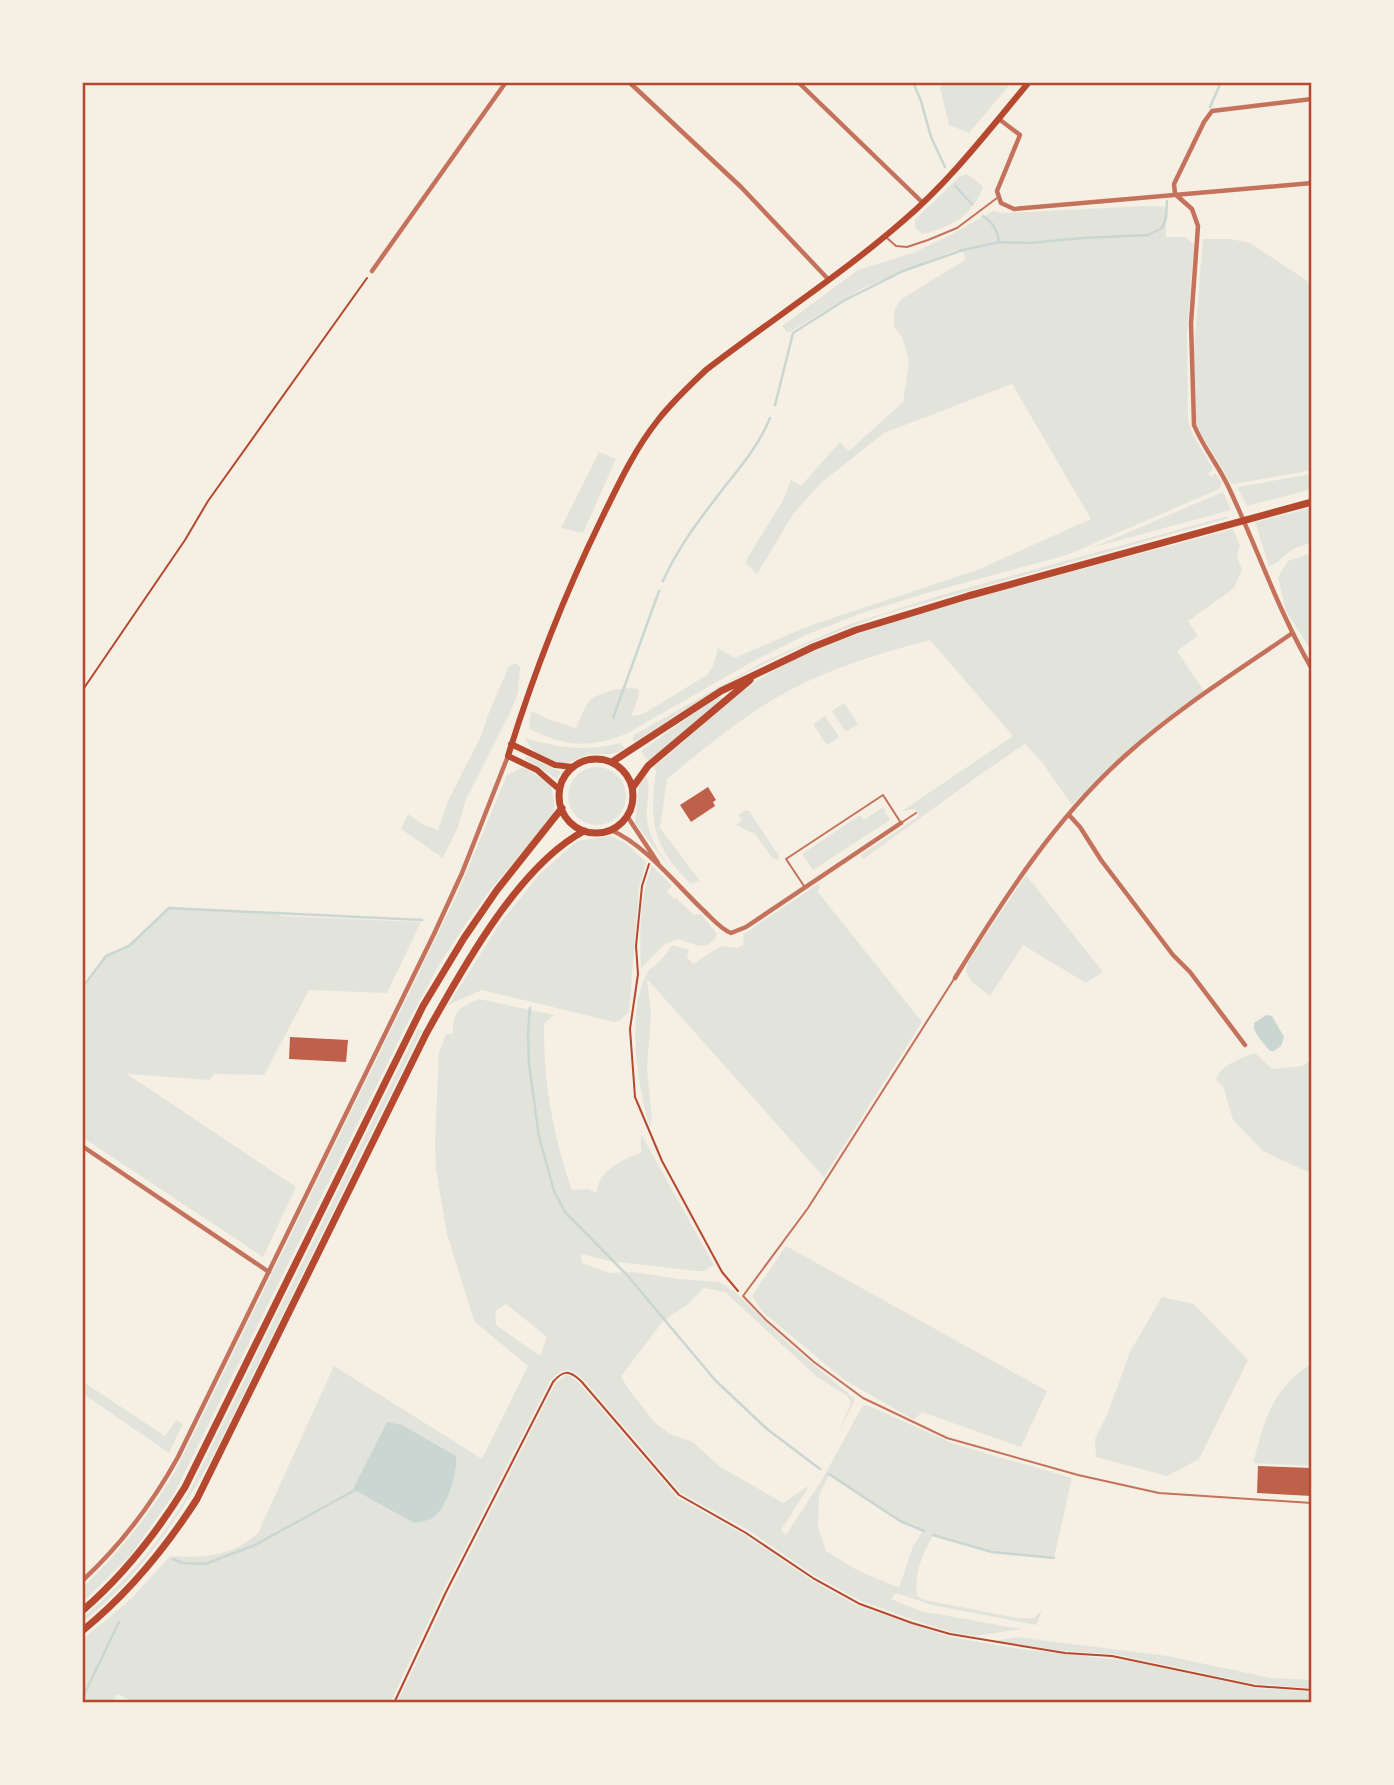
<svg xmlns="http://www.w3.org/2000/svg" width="1394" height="1785" viewBox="0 0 1394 1785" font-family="Merriweather,serif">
<rect width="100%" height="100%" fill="#f6efe4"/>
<path fill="#e2e4dc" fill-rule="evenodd" d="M944 82H1012L969 133 949 125 940 88Z
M967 174 983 186C974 215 950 228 922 234L915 228V220L959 177Z
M1146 206 1166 207V237H1185L1194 244 1187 332 1188 419 1192 433 1213 469 1208 474 1212 477 1215 473 1222 483 1219 489 1067 555 927 593 862 613 806 635 755 660 626 734C589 749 564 746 529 729L531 711 550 720 576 728C580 720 583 710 588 703 595 692 627 686 639 689L638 699 631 716 643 714 707 675 713 666 718 648 735 658 806 627 977 570 1091 519 1012 384 884 433 822 482 793 514 757 574 745 562 782 502 791 480 801 486 840 442 849 451 903 402 909 363 903 339 894 326V311L900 300 965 260 964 253 956 250 863 288 788 333 782 326 858 270 913 253 952 234 993 211 1005 213Z
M1203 239H1231L1250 243 1312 284V470L1234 484 1231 483 1198 429 1196 418 1194 350Z
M599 452 616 459 583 533 561 528Z
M1312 474V489L1247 506 1237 487Z
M1223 492 1231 510 1094 547Z
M1312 508V543C1304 545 1295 547 1289 552 1281 558 1278 564 1269 566L1255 522Z
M1228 516 1229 518 882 615C825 636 768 659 716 690 688 707 662 725 635 742L632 740 634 735 765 661 845 626 938 596Z
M1233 529 1240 545 1237 558 1242 569 1234 588 1188 621 1198 636 1177 651 1204 691C1155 724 1113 762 1072 805L1042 762 1025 744C970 780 918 821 863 859L861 855 919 816 914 809 902 811 1013 736 930 640C885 652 840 665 798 686 750 710 708 745 667 779L660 828 700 881 691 884C652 845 649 823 656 770L653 767C693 737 725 699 768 674 825 641 890 623 952 605 1045 578 1140 554 1233 529Z
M1312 553V652L1286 611 1278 577 1288 561Z
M516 663 520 667 518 693 511 711 466 799 458 827 443 858 401 829 408 814 422 824 438 830 448 801 480 738 488 715 509 666Z
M718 696 723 699 649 762 641 751Z
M844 703 858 724 846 732 832 711Z
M825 716 839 737 827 745 813 724Z
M525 738C558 748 586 752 620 743L625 748C612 758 602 752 587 755 580 757 574 762 566 763 551 765 530 752 525 738Z
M527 756 561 772 557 779 525 759Z
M523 767 551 784 555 808 551 818 491 889 465 925 439 965 405 1028 174 1494 130 1556 82 1603V1588C121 1551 152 1512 178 1466L456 897 507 775Z
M568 796a29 29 0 1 1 58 0a29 29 0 1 1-58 0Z
M645 774C653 786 645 805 647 819 649 839 661 855 672 871L635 823 639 785Z
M883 807 886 812 884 814 888 815 890 820 813 870 802 854 860 815 864 820Z
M744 811H749L779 856 778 860 773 859 755 834 736 825 742 820 738 815Z
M611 836 626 843 646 862 639 888 629 1012 619 1021 614 1022 482 990 448 1005 500 923 539 875 577 841Z
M652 866 672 886 667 891 674 899 677 896V899L694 915 701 914 717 934C708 954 693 943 678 939L665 944 641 968C639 936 640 896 652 866Z
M1026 875 1103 972 1086 983 1023 945 990 996 971 981 966 971 968 962Z
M818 884 820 888 817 891 922 1022 824 1177 647 979 651 1013 647 1069 652 1119 650 1127C637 1085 626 1014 647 973 650 968 655 966 659 962 664 957 668 951 672 945L689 950 687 957 693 964 721 946 737 948 743 945 744 934Z
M169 908 280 913V916L421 922 387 993 309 990 264 1075 214 1074 210 1080 127 1074 296 1187 263 1257 82 1137V988L106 956 129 946Z
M479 999 554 1015 544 1024C543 1079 553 1137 572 1190L588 1189 597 1193C597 1171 623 1159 641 1153V1134L714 1265 704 1271H696L609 1261 581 1254 582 1263 609 1273 634 1272 678 1279 719 1282 734 1291 788 1343 855 1399 838 1435 851 1402 846 1395 816 1376 725 1292 704 1288 687 1305 664 1320 621 1376 627 1387 655 1423 670 1434 693 1442 719 1466 783 1503 810 1485 781 1530 786 1535 823 1478 859 1412 863 1406 867 1405 954 1444 1072 1478 1054 1558 992 1552 933 1535C922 1556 914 1572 917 1596L925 1600 1017 1618H1034L1042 1610 1036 1625 932 1605 896 1593 891 1599 920 1611 1021 1629 976 1636 951 1632 913 1620 861 1601 814 1575 748 1530 681 1493 583 1379C570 1367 562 1367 550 1381L443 1591 390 1703H136L118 1694 111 1703H82V1640L132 1598 170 1556C203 1558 232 1557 258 1533L334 1366 482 1459 528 1366 475 1322 473 1317 447 1234 436 1169 435 1143 439 1052 446 1034H453C452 1009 459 1009 479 999ZM506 1304 547 1337 540 1356 496 1325 495 1311ZM829 1475 900 1521 923 1531 913 1546 899 1588 857 1570 826 1551 818 1528 819 1495Z
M418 1029 422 1030 212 1458C177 1521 139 1577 82 1623V1618C124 1584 158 1544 186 1498Z
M1255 1053 1272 1069 1302 1066 1312 1060V1170L1308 1172 1263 1151 1233 1120 1223 1086 1216 1080C1220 1064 1241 1059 1255 1053Z
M786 1246 1047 1391 1021 1447 922 1412 914 1420 843 1379 763 1312 752 1296Z
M1162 1297 1194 1304 1248 1360 1199 1459 1167 1476 1096 1457 1095 1439 1107 1415 1130 1352Z
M1312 1363V1466L1253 1463C1265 1419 1271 1390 1312 1363Z
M566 1375 571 1376 579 1383 678 1498 745 1535 811 1580 858 1606 950 1637 1020 1649 1129 1661 1255 1688 1312 1692V1703H397L449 1594 555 1384Z
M82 1381 165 1436 176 1420 183 1424 169 1453 82 1393Z
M1016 1637 1167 1656 1271 1678 1312 1680V1688L1255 1684 1113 1654 1065 1651 995 1641Z"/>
<path fill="#c9d6d2" d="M1266 1015 1272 1016 1284 1037 1281 1046 1274 1051H1270L1259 1038 1254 1029V1023Z
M387 1422 402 1425 456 1456C458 1471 447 1511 431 1519 426 1521 419 1522 414 1523L353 1489Z"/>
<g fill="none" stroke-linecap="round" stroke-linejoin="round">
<path stroke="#c9d6d2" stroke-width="2.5" d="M913 82 921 101 931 137 945 167
M1210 107 1221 82
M955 186 972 204
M983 216C993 223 997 229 999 242
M775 405 793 333 845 300 903 271 963 250 999 242 1028 243 1083 238 1148 235 1162 228 1166 218 1167 201
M663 581C679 545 702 516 726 485 743 464 760 443 770 418
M613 718 659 591
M82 988 106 956 129 946 169 908 422 920
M530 1008 528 1031 529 1064 539 1137 554 1191 565 1212 627 1275 715 1380 767 1429 820 1469
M829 1474 900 1521 924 1531
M933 1535 992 1552 1054 1558
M173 1559 182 1563 205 1564 255 1545 355 1490
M82 1699 119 1622"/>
</g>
<path fill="#bf614a" d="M708 787 716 800 713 802 715 806 691 822 680 805Z
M290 1037 348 1040 346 1062 289 1059Z
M1258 1466 1312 1468V1496L1257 1493Z"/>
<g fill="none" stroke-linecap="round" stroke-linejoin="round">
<path stroke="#b5482f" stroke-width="2" d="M82 691 185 540 208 501 367 278
M649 864 642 886 636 946 638 974 630 1029 635 1097 662 1161 722 1272 738 1291
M394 1703 446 1592 553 1382C563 1370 569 1370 581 1381L679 1495 746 1533 813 1578 860 1604 912 1623 950 1634 1065 1653 1112 1656 1255 1686 1312 1690"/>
<path stroke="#c5725c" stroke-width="2" d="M887 238 896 246 907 247 928 240 957 228 997 198
M804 886 786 859 883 795 901 823 916 813
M954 979 808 1208 743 1296 766 1320 814 1362 863 1398 947 1438 1078 1475 1159 1493 1312 1503"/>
<path stroke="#c5725c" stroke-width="4.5" d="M629 82 741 187 828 279
M798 82 923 203
M1312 99 1212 111 1204 122 1174 184 1175 194 1192 209 1198 226 1191 323 1194 425C1203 447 1218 465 1228 486 1257 547 1278 611 1312 669
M999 119 1020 135 997 191 1001 203 1014 209 1312 183
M372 271 506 82
M1069 815 1080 827 1101 860 1173 955 1190 972 1245 1045
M627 816 658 863
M611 830C645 845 675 883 702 909 711 917 720 929 731 933L746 927 901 823
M955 978C1004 898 1056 817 1127 754 1177 709 1236 672 1291 634
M82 1146 269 1272
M82 1581C121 1545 152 1504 178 1457L434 934 462 873 508 756"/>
<path stroke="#b5482f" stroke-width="6" d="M511 744 555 765 573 767
M560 790 537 770 508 756C533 675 563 598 600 522 617 487 634 450 658 420 672 402 689 386 706 370 771 320 841 275 903 221 950 181 989 130 1029 82"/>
<path stroke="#b5482f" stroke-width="7" d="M559 796a37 37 0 1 1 74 0a37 37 0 1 1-74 0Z
M612 762 721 691 813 647 856 630 968 596 1312 502
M633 787 648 766 750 680
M82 1611C124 1575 156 1534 185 1487L423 1006 464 938 497 890 562 808
M82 1631C129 1593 165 1549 197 1499L426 1034C461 971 518 866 584 831"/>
</g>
<rect width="1394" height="1785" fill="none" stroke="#f6efe4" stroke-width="168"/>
<rect x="84" y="84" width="1226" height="1617" fill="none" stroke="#b5482f" stroke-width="2.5"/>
</svg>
